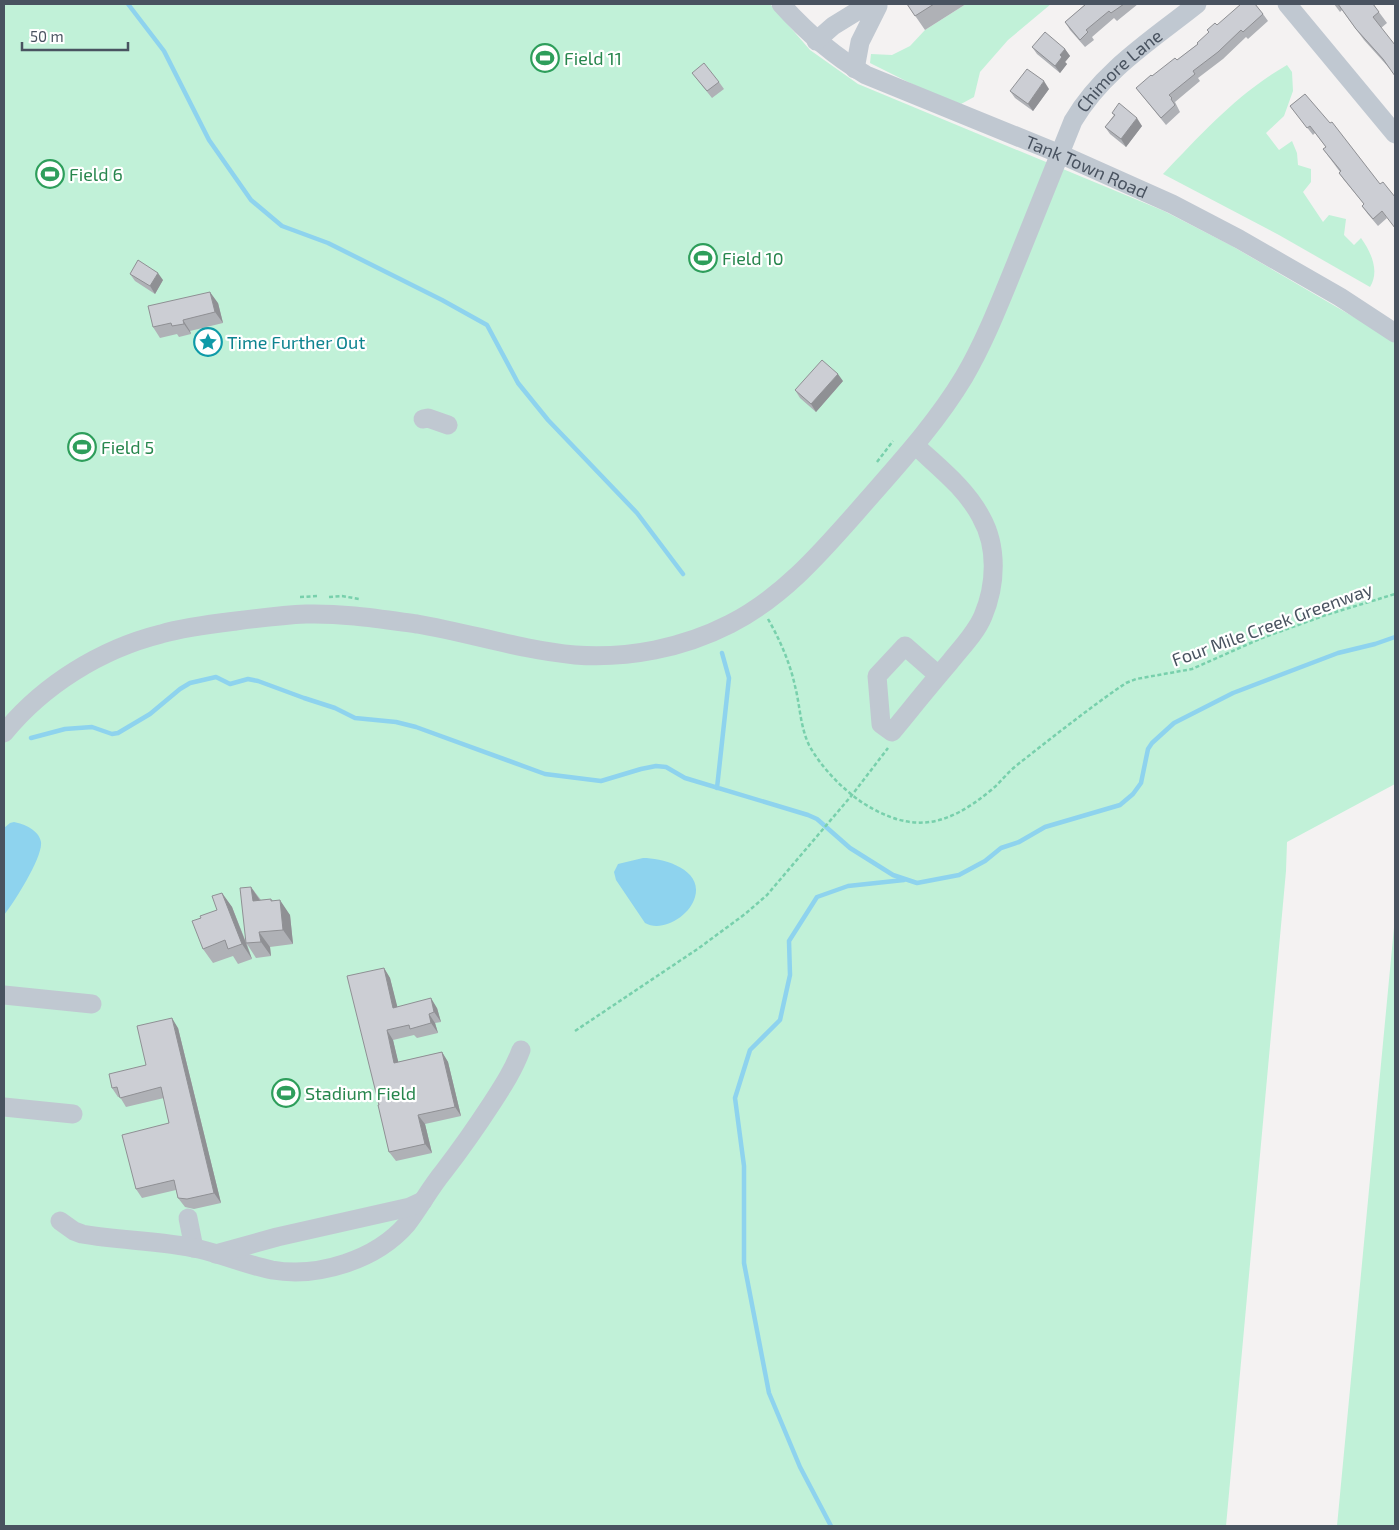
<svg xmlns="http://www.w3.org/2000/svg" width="1399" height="1530" viewBox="0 0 1399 1530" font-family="'Exo 2',sans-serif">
<rect width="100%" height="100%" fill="#f4f2f2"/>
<path fill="#c1f1d8" d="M4 4H770L810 50 858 84 1164 211 1232 246 1395 341V784L1287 842 1286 871 1226 1526H4Z
M966 4H1051L1008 40 980 72 974 97 961 104 922 89 870 63 871 54 892 55 910 46 925 30Z
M1287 65 1292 72 1293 91 1284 116 1266 133 1279 150 1292 141 1297 153 1298 165 1311 169V182L1303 192 1323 222 1329 215 1346 219 1344 235 1354 245 1361 238C1371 252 1380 271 1370 287L1279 235 1163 174C1201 134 1238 93 1287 65Z
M1395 917V1526H1337Z"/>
<path fill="#8ed3ee" d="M14 822C24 824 39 830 41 842 43 857 14 903 4 915V828L10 823Z
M643 858C663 858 703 869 695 897 690 916 662 933 645 923L616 880 614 872 618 864Z"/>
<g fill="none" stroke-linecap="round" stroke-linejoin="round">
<path stroke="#8ed3ee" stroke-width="4.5" d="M128 4 164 51 209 140 251 200 282 226 328 243 442 300 487 325 518 383 548 420 637 513 683 574
M31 738 65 729 92 727 112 734 118 733 150 714 180 689 190 683 216 677 230 684 248 679 258 681 304 698 335 708 355 718 396 722 416 727 545 774 601 781 641 769 656 766 666 767 685 778 808 815 817 819 850 848 893 875 917 883 959 875 985 861 1001 848 1019 842 1045 827 1120 805 1133 794 1141 783 1148 749 1152 743 1174 723 1233 693 1338 653 1375 644 1395 637
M717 788 729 678 722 653
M831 1526 800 1467 769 1393 744 1263V1166L735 1098 750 1050 780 1020 790 975 789 941 817 897 848 886 904 880"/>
<path stroke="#78d0ac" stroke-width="2.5" stroke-dasharray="4 2.5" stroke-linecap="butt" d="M877 462 893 441
M300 597 319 596
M329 597 342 596 359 599
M768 619C780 640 790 663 795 686 800 705 800 726 809 745 821 767 842 789 863 803 912 834 946 827 990 791 1000 783 1007 773 1017 765 1053 737 1089 708 1126 683L1136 679 1192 669 1262 638 1326 615 1395 594
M575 1031 699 948 745 914 767 895 852 795 888 748"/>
<g stroke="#c0c8d1" stroke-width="19">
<path id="s1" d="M781 4C807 33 832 55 866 75L1060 154 1172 204 1239 239 1340 297 1395 333"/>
<path d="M1287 4 1395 134"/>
<path d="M816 41 833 26 859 10 878 6 860 42 855 69"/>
<path d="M423 419 428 418 448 425"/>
<path d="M915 445C938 467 966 488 981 517 998 547 996 585 983 616 976 633 961 648 950 662 930 685 911 709 892 732L881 724 877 676 905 646 938 675"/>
<path id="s2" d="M4 733C43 685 101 649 161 634 185 627 211 624 236 621 259 618 283 615 306 614 343 613 380 619 417 624 470 633 521 650 575 655 628 659 683 648 730 624 781 598 818 556 855 514 893 470 934 427 964 377 985 341 1000 302 1016 263 1035 216 1054 168 1073 121 1102 71 1153 39 1197 4"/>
<path d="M4 995 92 1004"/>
<path d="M4 1107 73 1114"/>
<path d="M188 1218 194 1248"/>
<path d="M60 1221 74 1231 82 1234C121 1241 160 1240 199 1249 224 1255 247 1265 272 1270 318 1278 376 1260 407 1224 420 1207 430 1188 444 1171 461 1149 477 1126 492 1103 503 1086 514 1069 521 1050"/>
<path d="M216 1254 277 1237 410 1207 423 1201"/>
</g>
</g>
<path fill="#afb1b6" d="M907 4H966L925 30Z
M1086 4H1138L1117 21 1114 18 1092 37 1094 40 1085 47 1070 30 1065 22Z
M1334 4H1373L1387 23 1381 28 1391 70 1364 40 1342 10 1340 12Z
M1263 14 1268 21 1248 39 1246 37 1223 59 1198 78 1200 81 1175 102 1180 112 1166 125 1136 88 1152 76 1177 60 1198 44 1217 25Z
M1032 47 1065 49 1070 56 1065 62 1067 64 1060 73 1037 54Z
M692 73 719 82 724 89 712 98Z
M1049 89 1033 111 1015 98 1010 91Z
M1305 94 1387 218 1378 226 1367 213 1362 206 1364 204 1344 180 1339 173 1340 172 1323 149 1326 147 1315 133 1313 135 1290 106Z
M1112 113 1142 126 1126 147 1110 134 1105 127 1114 115Z
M130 274 163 280 155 294 135 281Z
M218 303 223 323 190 331 191 334 179 337 177 334 160 338 153 327Z
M843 381 816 412 800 398 795 390Z
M251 887 261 900 271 899 290 915 293 944 270 947 271 956 256 958 247 944 252 959 238 964 233 956 213 963 203 949 201 918 217 910 222 893 232 907 246 942Z
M384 968 390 978 397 1007 437 1008 441 1022 435 1023 438 1033 417 1038 414 1035 393 1040 398 1062 442 1052 448 1062 461 1116 425 1124 432 1153 396 1161 389 1152 379 1105Z
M178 1028 221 1203 194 1209 185 1207 178 1198 176 1190 142 1198 136 1189 169 1123 164 1098 126 1107 120 1097H118L112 1088 146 1065Z"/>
<path fill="#8f9094" d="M1065 49 1070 56 1065 62 1067 64 1060 73 1055 66 1060 55Z
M1044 81 1049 89 1033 111 1028 104Z
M1137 118 1142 126 1126 147 1121 139Z
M158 273 163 280 155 294 150 286Z
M210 292 218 303 223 323 215 312Z
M183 320 190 331 191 334 184 324Z
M838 374 843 381 816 412 811 404Z
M251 887 261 902 253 901Z
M222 893 232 907 252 959 242 944Z
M280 900 290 915 293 944 283 930Z
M259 932 270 947 271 956 261 942Z
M384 968 390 978 400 1017 393 1008Z
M431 998 437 1008 441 1022 434 1012Z
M429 1014 435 1023 438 1033 431 1023Z
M172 1018 178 1028 221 1203 214 1193Z
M387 1030 393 1040 401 1073 394 1063Z
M442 1052 448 1062 461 1116 455 1107Z
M418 1115 425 1124 432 1153 425 1144Z"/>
<path fill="#ccced4" stroke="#8f9094" d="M907 4H934L915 16Z
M1086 4H1124L1111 13 1109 11 1086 30 1088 32 1080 40 1065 22Z
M1241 4H1255L1263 14 1243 32 1241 30 1218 52 1193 71 1195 74 1169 95 1172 98 1171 99 1175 105 1161 118 1136 88 1151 75 1152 76 1175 58 1177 60 1198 44 1197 43 1209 32 1207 30 1215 23 1217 25Z
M1338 4H1373L1379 12 1373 17 1395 45V76L1383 59 1356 29Z
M1045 32 1065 49 1060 55 1062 57 1055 66 1032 47Z
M704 63 719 82 707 91 692 73Z
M1027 69 1044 81 1028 104 1010 91Z
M1305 94 1330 123 1332 122 1380 184 1383 182 1395 197V228L1382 211 1373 219 1362 206 1364 204 1339 173 1341 171 1323 149 1326 147 1310 126 1307 128 1290 106Z
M1119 103 1137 118 1121 139 1105 127 1115 115 1112 113Z
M138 260 158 273 150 286 130 274Z
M210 292 215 312 183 320 184 324 172 326 171 323 153 327 148 306Z
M822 360 838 374 811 404 795 390Z
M251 887 253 901 271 899V901L280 900 283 930 259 932 261 942 246 943 240 888Z
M222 893 242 944 228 949 225 940 203 949 192 921 201 918 200 916 217 910 212 896Z
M384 968 393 1008 431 998 434 1012 429 1014 431 1023 410 1029 409 1025 387 1030 394 1063 442 1052 455 1107 418 1115 425 1144 389 1152 378 1105H379L347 976Z
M172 1018 214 1193 187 1199 178 1198 174 1180 136 1189 122 1135 169 1123 161 1087 120 1098 117 1087 112 1088 109 1074 146 1065 137 1026Z"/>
<defs>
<symbol id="stadium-ring" viewBox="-11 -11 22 22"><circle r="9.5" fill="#fff" stroke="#2e9e5b" stroke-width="1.5"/><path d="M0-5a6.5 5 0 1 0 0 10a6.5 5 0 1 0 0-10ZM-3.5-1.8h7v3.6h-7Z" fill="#2e9e5b"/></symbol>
<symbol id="sight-ring" viewBox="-11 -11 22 22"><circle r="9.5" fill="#fff" stroke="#0f9aa8" stroke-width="1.5"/><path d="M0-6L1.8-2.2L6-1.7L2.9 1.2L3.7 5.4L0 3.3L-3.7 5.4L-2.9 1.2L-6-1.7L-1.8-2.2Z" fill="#0f9aa8"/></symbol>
</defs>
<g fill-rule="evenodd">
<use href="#stadium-ring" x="529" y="42" width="32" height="32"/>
<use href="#stadium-ring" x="34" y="158" width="32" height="32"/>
<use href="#stadium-ring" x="687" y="242" width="32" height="32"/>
<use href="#sight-ring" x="192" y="326" width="32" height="32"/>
<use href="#stadium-ring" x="66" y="431" width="32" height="32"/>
<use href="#stadium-ring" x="270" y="1077" width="32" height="32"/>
</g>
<g text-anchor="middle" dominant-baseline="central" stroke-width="4.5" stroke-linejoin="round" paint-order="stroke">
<g font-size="18" fill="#27864d" stroke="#fff" text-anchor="start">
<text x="564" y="58">Field 11</text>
<text x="69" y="174">Field 6</text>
<text x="722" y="258">Field 10</text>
<text x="101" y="447">Field 5</text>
<text x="305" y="1093">Stadium Field</text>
</g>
<g font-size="18" fill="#495360" stroke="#fff">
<text stroke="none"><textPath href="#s2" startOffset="1458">Chimore Lane</textPath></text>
<text stroke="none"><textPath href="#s1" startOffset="350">Tank Town Road</textPath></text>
<text transform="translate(1272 624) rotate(-20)">Four Mile Creek Greenway</text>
</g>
<g font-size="18" fill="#0d838f" stroke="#fff" text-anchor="start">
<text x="227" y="342">Time Further Out</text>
</g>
</g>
<rect width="1399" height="1530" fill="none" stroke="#495360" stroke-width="10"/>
<path d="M22 42v8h106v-8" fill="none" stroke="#495360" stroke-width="2.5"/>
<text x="30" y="42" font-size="15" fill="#495360" stroke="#ffffff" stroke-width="4" paint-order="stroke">50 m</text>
</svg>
